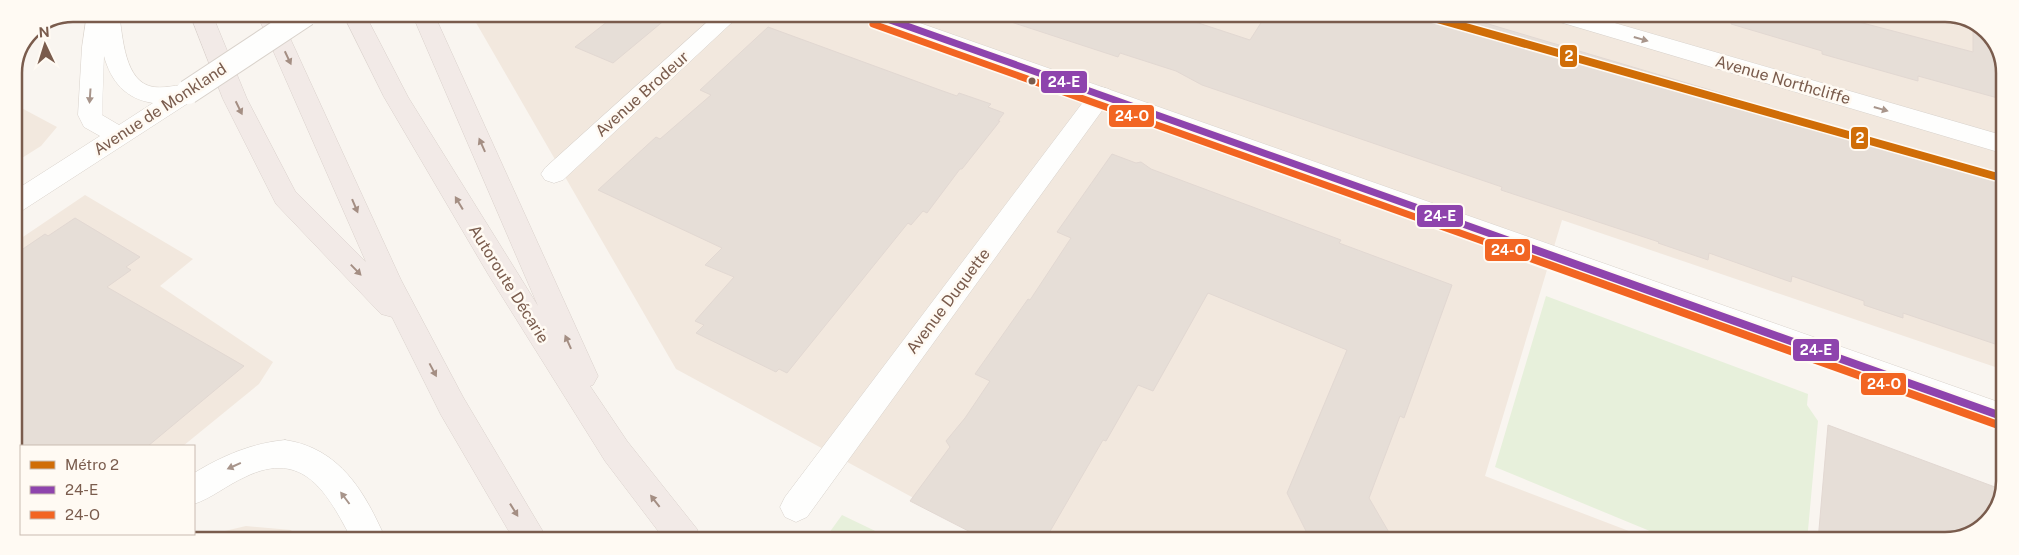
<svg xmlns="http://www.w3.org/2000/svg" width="2019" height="555" viewBox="0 0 2019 555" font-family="'Public Sans',sans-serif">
<rect width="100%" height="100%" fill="#f9f5f0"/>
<path fill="#f2e8de" d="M471 14 1961 16 1991 34 2005 69 2004 370 1562 220 1485 476 1655 541 991 540 676 369Z
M14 104 57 127 41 146 14 163Z
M85 195 193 259 160 286 273 362 259 384 183 446H21V503L14 486V243Z
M246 526 291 530 297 540 203 539 212 534Z
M49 534H157L164 539H58Z"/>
<path fill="#e7f0db" d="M1546 296 1808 394 1807 405 1818 421 1807 541H1674L1495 467Z
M842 515 894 540H824Z"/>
<path fill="#e6ded7" stroke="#e2d8d2" d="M617 14H672L613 63 575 47Z
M1010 15H1174L1250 40 1266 15H1458L1737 98 1736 103 2005 184 2004 347 1903 313V318L1864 305V301L1792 276 1791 282 1709 253 1708 260 1658 243 1659 242 1501 190 1502 187 1202 85 1176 71 1120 53 1118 57 1008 21Z
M1732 15 1836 16 1973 52V24L1991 34 2005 69V100L1918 76V81L1822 54V51L1731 24Z
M768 27 940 90 957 96 959 93 991 104 988 107 1004 113 998 121H1000L962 169H960L927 213 923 211 911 225 908 223 787 373 779 369 776 372 696 333 704 325 695 321 734 277 705 265 722 248 598 190 656 137 660 139 711 95 700 90Z
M1112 154 1136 163 1141 162 1151 169 1341 240 1339 243 1452 285 1404 418 1400 416 1369 498 1394 541H1311L1287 493 1347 350 1208 293 1153 391 1138 385 1106 441 1103 440 1045 540H986L910 501 950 447 946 441 965 418 990 381 975 374 1028 299 1030 300 1071 238 1057 232Z
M75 218 140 257 126 267 131 270 107 287 244 366 148 446H14V255L45 234 48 236Z
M1828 425 2003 490V497L1982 529 1946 541H1818Z"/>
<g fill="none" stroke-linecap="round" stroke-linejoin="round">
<defs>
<path id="street" d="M716 14H741L563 180 554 183 545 180 541 174 545 168Z
M1550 15H1587L2005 136V154L1553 20Z
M1101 87 1109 89 1113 95 1109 101 807 517 796 522 785 517 780 507 785 497 1093 89Z
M285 440C340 448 365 492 386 540H352C328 494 304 448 245 477 227 485 212 498 194 504V473C222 456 252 443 285 440Z
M122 534H159L157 539H120Z"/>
<path id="secondary" d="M87 14H119C123 36 124 83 154 87 169 89 182 82 196 86L200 92 196 98 23 210 14 212V191L100 136 84 127 78 115 82 47ZM104 56C111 82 126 99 153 103L119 125 102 115Z
M865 15H897L2004 404V430L868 20Z"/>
<path id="highway" d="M190 14H212L247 99 295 191 366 262 257 14H279L401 280 463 397 548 540H514L441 415 392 317 381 314 276 204 223 99Z
M343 14H365L408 97 538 306 412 14H434L598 376 593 385 590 386 627 441 697 529 701 540H665L605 461 488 274 384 97Z"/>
</defs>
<use href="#street" stroke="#d7d1cb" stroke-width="1"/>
<use href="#secondary" stroke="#d9d2cb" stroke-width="1"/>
<use href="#highway" stroke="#dad1cc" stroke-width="1"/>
<use href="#street" fill="#fefefd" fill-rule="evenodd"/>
<use href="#secondary" fill="#fefefd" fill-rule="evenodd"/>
<use href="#highway" fill="#f2eae7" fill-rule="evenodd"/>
<defs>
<path id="secondary-bridge" d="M188 92 306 14"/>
</defs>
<use href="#secondary-bridge" stroke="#d9d2cb" stroke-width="26" stroke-linecap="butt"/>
<use href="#secondary-bridge" stroke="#fefefd" stroke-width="24"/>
<defs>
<path id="bus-1-far1" d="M876 15 1533 249"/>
<path id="bus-1" d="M1530 248 2004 417"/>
<path id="bus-2-far1" d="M873 24 1505 249"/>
<path id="bus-2" d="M1502 248 2001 426"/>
</defs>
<use href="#bus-1-far1" stroke="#fffaf3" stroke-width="10"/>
<use href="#bus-1" stroke="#fffaf3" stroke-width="12"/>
<use href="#bus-2-far1" stroke="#fffaf3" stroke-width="10"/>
<use href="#bus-2" stroke="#fffaf3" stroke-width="12"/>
<use href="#bus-1-far1" stroke="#8e44ad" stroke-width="7"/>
<use href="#bus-1" stroke="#8e44ad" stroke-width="8"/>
<use href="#bus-2-far1" stroke="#f26522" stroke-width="7"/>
<use href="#bus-2" stroke="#f26522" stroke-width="8"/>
<defs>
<path id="metro-1" d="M1423 15 2005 179"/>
</defs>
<use href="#metro-1" stroke="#fffaf3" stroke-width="11"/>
<use href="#metro-1" stroke="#d06d07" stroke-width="8"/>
</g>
<defs><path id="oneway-solid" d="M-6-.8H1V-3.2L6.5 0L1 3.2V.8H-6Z" transform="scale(1.25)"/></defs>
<g fill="#a8958b">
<use href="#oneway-solid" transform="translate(1641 39) rotate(16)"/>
<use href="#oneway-solid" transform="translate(90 96) rotate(94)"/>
<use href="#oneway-solid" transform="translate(1881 109) rotate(16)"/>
<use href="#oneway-solid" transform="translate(234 466) rotate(156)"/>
<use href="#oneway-solid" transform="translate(345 498) rotate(-127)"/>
</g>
<g fill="#a48e83">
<use href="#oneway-solid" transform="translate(288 58) rotate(65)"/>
<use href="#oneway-solid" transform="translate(239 108) rotate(64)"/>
<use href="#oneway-solid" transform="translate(482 145) rotate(-114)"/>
<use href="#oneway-solid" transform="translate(459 203) rotate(-121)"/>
<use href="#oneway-solid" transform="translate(355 206) rotate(67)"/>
<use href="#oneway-solid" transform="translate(356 270) rotate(46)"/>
<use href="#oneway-solid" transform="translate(568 342) rotate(-114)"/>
<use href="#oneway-solid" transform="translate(433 370) rotate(62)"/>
<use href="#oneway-solid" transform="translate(655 501) rotate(-128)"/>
<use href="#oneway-solid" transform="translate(514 510) rotate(58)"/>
</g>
<circle fill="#7a5c4d" stroke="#fffaf3" stroke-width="2" cx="1032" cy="81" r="4.5"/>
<g text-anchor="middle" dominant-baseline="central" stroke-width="5" stroke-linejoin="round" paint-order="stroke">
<g font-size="16" fill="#7a5c4d" stroke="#fffaf3">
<text transform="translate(1783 80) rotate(16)">Avenue Northcliffe</text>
<text transform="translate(642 94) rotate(-42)">Avenue Brodeur</text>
<text transform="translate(160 109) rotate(-33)">Avenue de Monkland</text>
<text transform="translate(509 284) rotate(58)">Autoroute Décarie</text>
<text transform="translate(948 301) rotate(-53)">Avenue Duquette</text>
</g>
</g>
<path d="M0 0H2019V555H0ZM73 22H1945A51 51 0 0 1 1996 73V481A51 51 0 0 1 1945 532H73A51 51 0 0 1 22 481V73A51 51 0 0 1 73 22Z" fill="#fffaf3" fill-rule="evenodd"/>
<path fill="none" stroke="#7a5c4d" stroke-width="2.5" d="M73 22H1945A51 51 0 0 1 1996 73V481A51 51 0 0 1 1945 532H73A51 51 0 0 1 22 481V73A51 51 0 0 1 73 22Z"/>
<g stroke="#fffaf3" stroke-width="2">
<rect x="1559" y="44" width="19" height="24" rx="5" fill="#d06d07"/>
<rect x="1040" y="70" width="48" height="24" rx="5" fill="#8e44ad"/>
<rect x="1108" y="104" width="47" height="24" rx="5" fill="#f26522"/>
<rect x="1850" y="126" width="19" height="24" rx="5" fill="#d06d07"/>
<rect x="1416" y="204" width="48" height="24" rx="5" fill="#8e44ad"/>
<rect x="1484" y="238" width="47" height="24" rx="5" fill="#f26522"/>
<rect x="1792" y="338" width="48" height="24" rx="5" fill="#8e44ad"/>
<rect x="1860" y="372" width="47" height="24" rx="5" fill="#f26522"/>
</g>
<g font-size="14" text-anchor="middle" font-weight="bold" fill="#fff">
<text x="1569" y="61">2</text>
<text x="1064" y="87">24-E</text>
<text x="1132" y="121">24-O</text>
<text x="1860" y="143">2</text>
<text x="1440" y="221">24-E</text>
<text x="1508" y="255">24-O</text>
<text x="1816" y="355">24-E</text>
<text x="1884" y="389">24-O</text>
</g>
<rect x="20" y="445" width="175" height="90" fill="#fffaf3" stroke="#cabbb1"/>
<rect x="30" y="461" width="25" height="8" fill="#d06d07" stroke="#cabbb1"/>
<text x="65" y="470" font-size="15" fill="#7a5c4d">Métro 2</text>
<rect x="30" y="486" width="25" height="8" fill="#8e44ad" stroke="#cabbb1"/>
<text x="65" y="495" font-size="15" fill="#7a5c4d">24-E</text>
<rect x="30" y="511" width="25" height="8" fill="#f26522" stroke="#cabbb1"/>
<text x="65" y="520" font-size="15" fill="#7a5c4d">24-O</text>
<g transform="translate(45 45) rotate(356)" stroke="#fffaf3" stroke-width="4" paint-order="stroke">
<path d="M0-4L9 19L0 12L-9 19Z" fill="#7a5c4d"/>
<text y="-8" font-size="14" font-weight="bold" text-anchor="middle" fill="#7a5c4d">N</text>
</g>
</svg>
